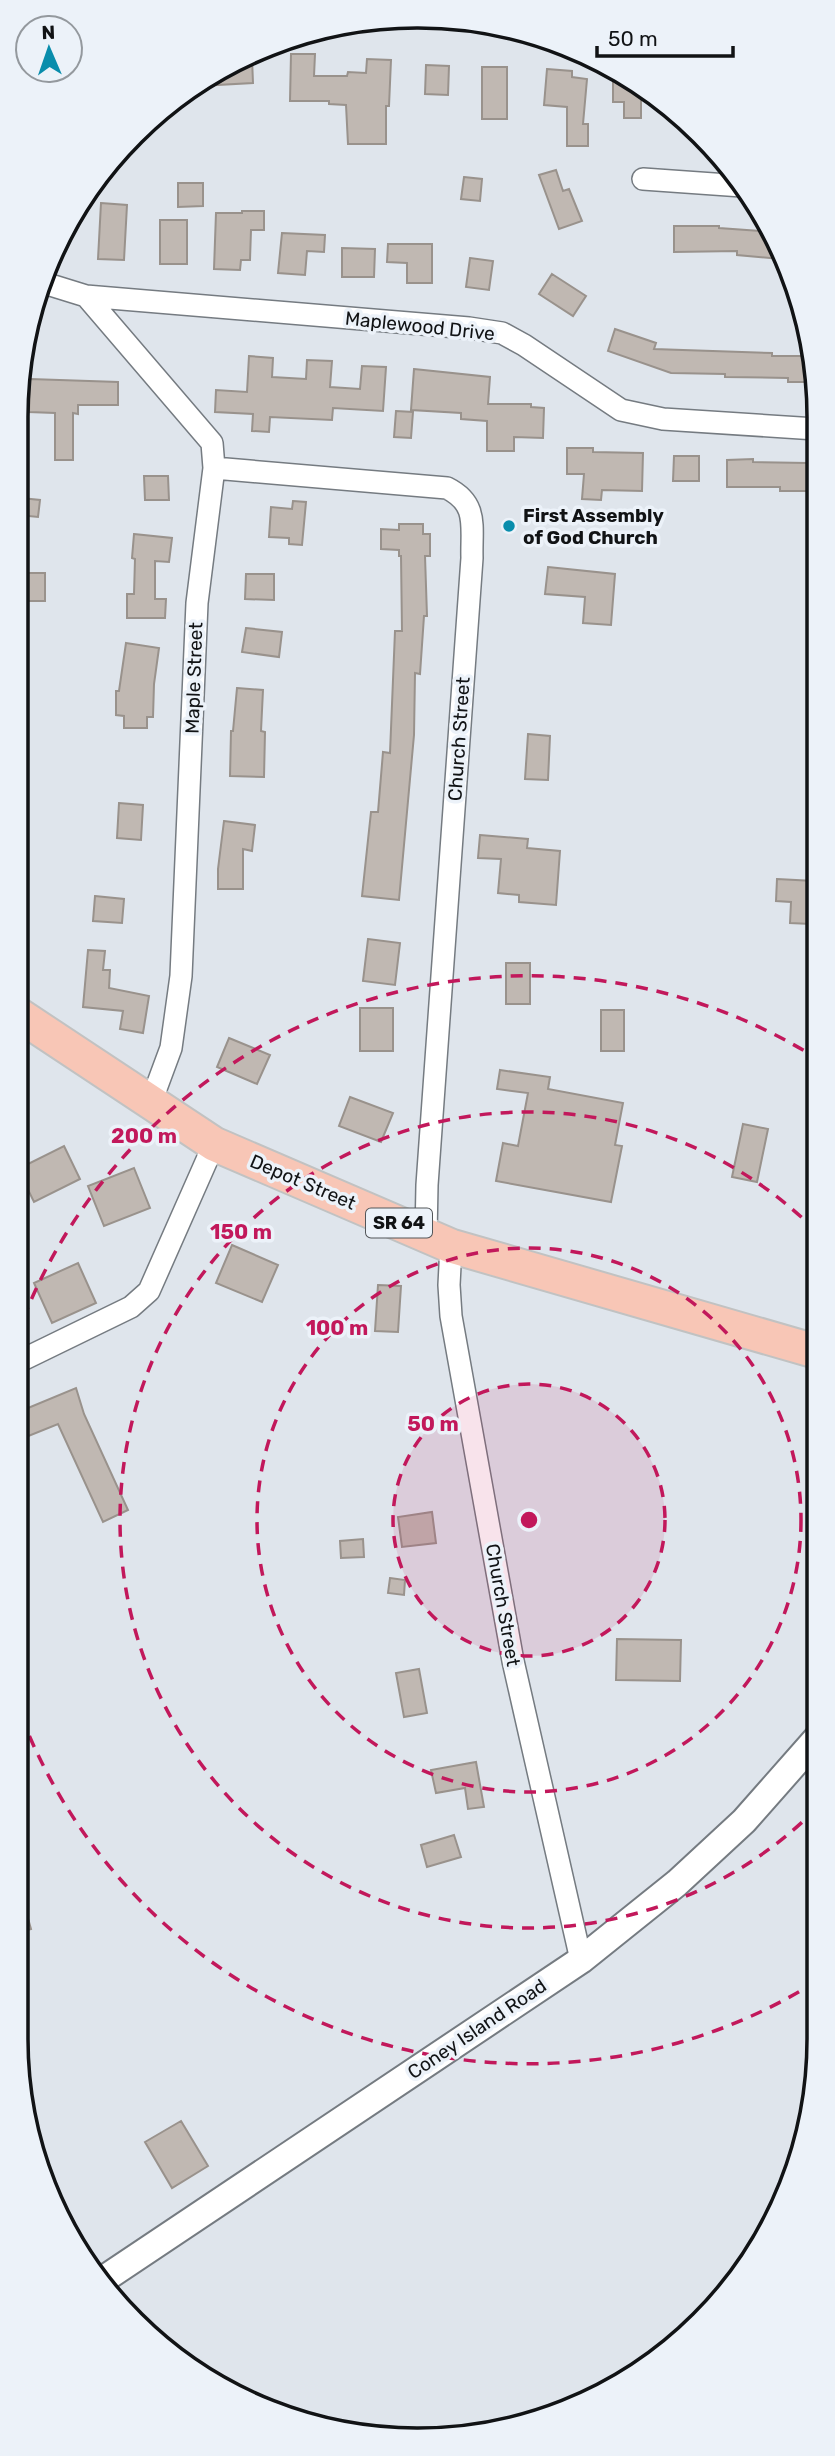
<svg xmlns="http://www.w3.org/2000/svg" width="835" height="2456" viewBox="0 0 835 2456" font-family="Rubik,sans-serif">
<rect width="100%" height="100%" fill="#dfe5ec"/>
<path fill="#c0b8b2" stroke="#99928c" stroke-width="2" d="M291 54H315L314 76H347L348 72 366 73 367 59 391 60 389 106H386V144H348L346 105 329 104V101H290Z
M252 58 253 83 198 86 216 70Z
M426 65 449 66 448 95 425 94Z
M482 67H507V119H482Z
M547 69 572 71V77L587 79 583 124H588V146H567V107L544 105Z
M613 79H630L641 88V118H624V102H613Z
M556 170 563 191 569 189 582 221 559 229 539 175Z
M464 177 482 179 480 201 461 199Z
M178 183H203V206L178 207Z
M101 203 127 205 124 260 98 259Z
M242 211H264V230H251L250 260H241L240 270 214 269 216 213H242Z
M160 220H187V264H160Z
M674 226H719V228L773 232 781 250 780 259 737 255V251L674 252Z
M282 233 325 235 324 252 307 251 305 275 278 273Z
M388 244H432V283H407V263L387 262Z
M342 248 375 249 374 277H342Z
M470 258 493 261 489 290 466 287Z
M552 274 586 296 573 316 539 294Z
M615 329 656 343 654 349 772 353V356H813L816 382H788V378L725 377V374L671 373 608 351Z
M249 356 273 358 272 377 306 379 307 360 332 361 330 387 360 389 362 366 386 367 383 411 333 408 332 420 270 417 269 432 252 431 253 414 215 412 216 390 247 392Z
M414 369 490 377 488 404H531V407L544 408 543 438 514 437V451H487V421L461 419V413L411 410Z
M30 379 118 382V405H78V414L73 413V460H55V413L29 412Z
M396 411 413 412 411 438 394 437Z
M567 448H593V452L643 453 642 491 602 490 601 500 582 499 584 474H567Z
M674 456H699V481H673Z
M753 459V462L807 463V491H780V487H727V460Z
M144 476H168L169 500H145Z
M21 498 40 500 38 517 19 515Z
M293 501 306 502 302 545 289 544V538L269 537 271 507 292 509Z
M399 524H423V534H430V556H425L427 616H424L420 674 415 673 414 735 399 900 362 896 371 812H378L383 752 390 753 395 631H402L401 556H399V550L381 549V529L399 530Z
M134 534 172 538 169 562 155 561V599H166L165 618H127V594H134L135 559 132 558Z
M548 567 615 574 611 625 583 623 585 597 545 594Z
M16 573H45V601H16Z
M246 574H274V600L245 599Z
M246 628 282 632 279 657 242 652Z
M126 643 159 648 154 684 153 717H147V728H124V716L116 715V691H119Z
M237 688 263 690 261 731 265 732 264 777 230 776 231 731H233Z
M528 734 550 736 548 780 525 779Z
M119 803 143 805 141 840 117 838Z
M224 821 255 825 252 851 243 849V889H218V869Z
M480 835 528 839 527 848 560 851 556 905 519 902V895L498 893 501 859 478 858Z
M777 879 814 881 811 924 790 923 791 902 776 901Z
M95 896 124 899 122 923 93 921Z
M368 939 400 943 395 985 363 981Z
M88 950 105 951 103 970H110L109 988 149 996 143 1033 120 1029 123 1011 83 1007Z
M506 963H530V1004H506Z
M360 1008H393V1051H360Z
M601 1010H624V1051H601Z
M229 1038 270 1055 257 1084 217 1067Z
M500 1070 550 1077 548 1089 623 1103 615 1145 622 1146 611 1202 496 1181 503 1143 518 1146 528 1093 497 1089Z
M350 1097 393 1113 381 1142 339 1126Z
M743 1124 768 1129 757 1182 732 1177Z
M64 1146 80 1179 34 1202 18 1169Z
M134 1168 150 1208 104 1226 88 1186Z
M232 1245 278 1265 262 1302 216 1283Z
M78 1263 96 1303 52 1323 34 1283Z
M378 1285 401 1286 398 1332 375 1331Z
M76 1388 84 1414 128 1510 103 1522 58 1424 16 1441V1413Z
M432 1512 436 1543 402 1547 398 1517Z
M363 1539 364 1557 341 1558 340 1541Z
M390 1578 405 1580 404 1595 388 1593Z
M617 1639 681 1640 680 1681 616 1680Z
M419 1669 427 1713 404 1717 396 1673Z
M476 1762 484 1807 468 1809 465 1788 436 1793 431 1770Z
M454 1835 461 1857 427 1867 421 1845Z
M20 1890 31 1929 16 1933V1891Z
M181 2121 208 2166 172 2188 145 2142Z"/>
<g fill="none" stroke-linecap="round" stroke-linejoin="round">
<defs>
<path id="minor" d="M643 179 742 186
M44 283 86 296 469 328 502 333 524 345 621 410 663 419 816 429
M86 296 212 443 214 468 197 603 181 976 171 1048 151 1102
M214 468 447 488C479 504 471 527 472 558L427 1185 426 1235
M451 1246 449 1285 451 1316 513 1661 581 1960
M16 1363 131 1307 149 1291 214 1144"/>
<path id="tertiary" d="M101 2281 581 1960 677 1883 744 1821 819 1736"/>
<path id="primary" d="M16 1013 214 1144 451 1246 818 1352"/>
</defs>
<use href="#minor" stroke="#757b81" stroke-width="24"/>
<use href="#tertiary" stroke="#757b81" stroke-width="30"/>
<use href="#primary" stroke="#c1c2c2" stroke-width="37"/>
<use href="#minor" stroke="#fff" stroke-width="21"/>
<use href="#tertiary" stroke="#fff" stroke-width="26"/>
<use href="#primary" stroke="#f8c6b6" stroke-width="33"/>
</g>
<circle cx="529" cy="1520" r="136" fill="#c2185b" fill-opacity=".12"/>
<g fill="none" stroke="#c2185b" stroke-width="3.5" stroke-dasharray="12 9">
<circle cx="529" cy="1520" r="136"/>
<circle cx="529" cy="1520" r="272"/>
<path d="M817 1808A408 408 0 1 1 817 1232"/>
<path d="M817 1981A544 544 0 0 1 16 1702M16 1338A544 544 0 0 1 813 1056"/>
</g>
<circle fill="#098dac" stroke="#ecf2f9" stroke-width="2.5" cx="509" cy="526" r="7"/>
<g text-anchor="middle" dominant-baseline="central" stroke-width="7" stroke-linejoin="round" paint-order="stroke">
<rect fill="#ecf2f9" stroke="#535659" stroke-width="2" x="366" y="1208.5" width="66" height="29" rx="5"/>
<g font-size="18" font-weight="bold" fill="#111315">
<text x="399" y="1223">SR 64</text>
</g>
<g font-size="19" fill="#111315" stroke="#ecf2f9">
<text transform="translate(420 326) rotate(6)">Maplewood Drive</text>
<text transform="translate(194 678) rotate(-88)">Maple Street</text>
<text transform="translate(459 739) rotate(-86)">Church Street</text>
<text transform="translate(303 1182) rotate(23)">Depot Street</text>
<text transform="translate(503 1605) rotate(80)">Church Street</text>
<text transform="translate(477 2029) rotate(-34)">Coney Island Road</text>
</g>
<g font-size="19" font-weight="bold" fill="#111315" stroke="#ecf2f9" text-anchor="start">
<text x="523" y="515">First Assembly<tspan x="523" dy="22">of God Church</tspan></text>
</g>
</g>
<path d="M0 0H835V2456H0ZM417 28H418A389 389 0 0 1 807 417V2039A389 389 0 0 1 418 2428H417A389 389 0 0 1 28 2039V417A389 389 0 0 1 417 28Z" fill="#ecf2f9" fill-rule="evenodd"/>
<path fill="none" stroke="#111315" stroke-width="3.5" d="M417 28H418A389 389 0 0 1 807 417V2039A389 389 0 0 1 418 2428H417A389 389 0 0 1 28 2039V417A389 389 0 0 1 417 28Z"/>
<circle cx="529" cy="1520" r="10" fill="#c2185b" stroke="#ecf2f9" stroke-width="3.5"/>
<g font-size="21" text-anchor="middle" font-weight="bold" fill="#c2185b" stroke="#ecf2f9" stroke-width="7" stroke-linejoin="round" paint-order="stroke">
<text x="144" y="1143">200 m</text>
<text x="241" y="1239">150 m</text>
<text x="337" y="1335">100 m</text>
<text x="433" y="1431">50 m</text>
</g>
<g transform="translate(49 49) rotate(358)"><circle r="33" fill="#ecf2f9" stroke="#94999e" stroke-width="2"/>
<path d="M0-5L12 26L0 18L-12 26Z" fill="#098dac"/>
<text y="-10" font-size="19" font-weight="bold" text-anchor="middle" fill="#111315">N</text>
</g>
<path d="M597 46v10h136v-10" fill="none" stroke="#111315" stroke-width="3.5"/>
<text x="608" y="46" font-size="21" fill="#111315" stroke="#ecf2f9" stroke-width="5" paint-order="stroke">50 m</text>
</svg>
